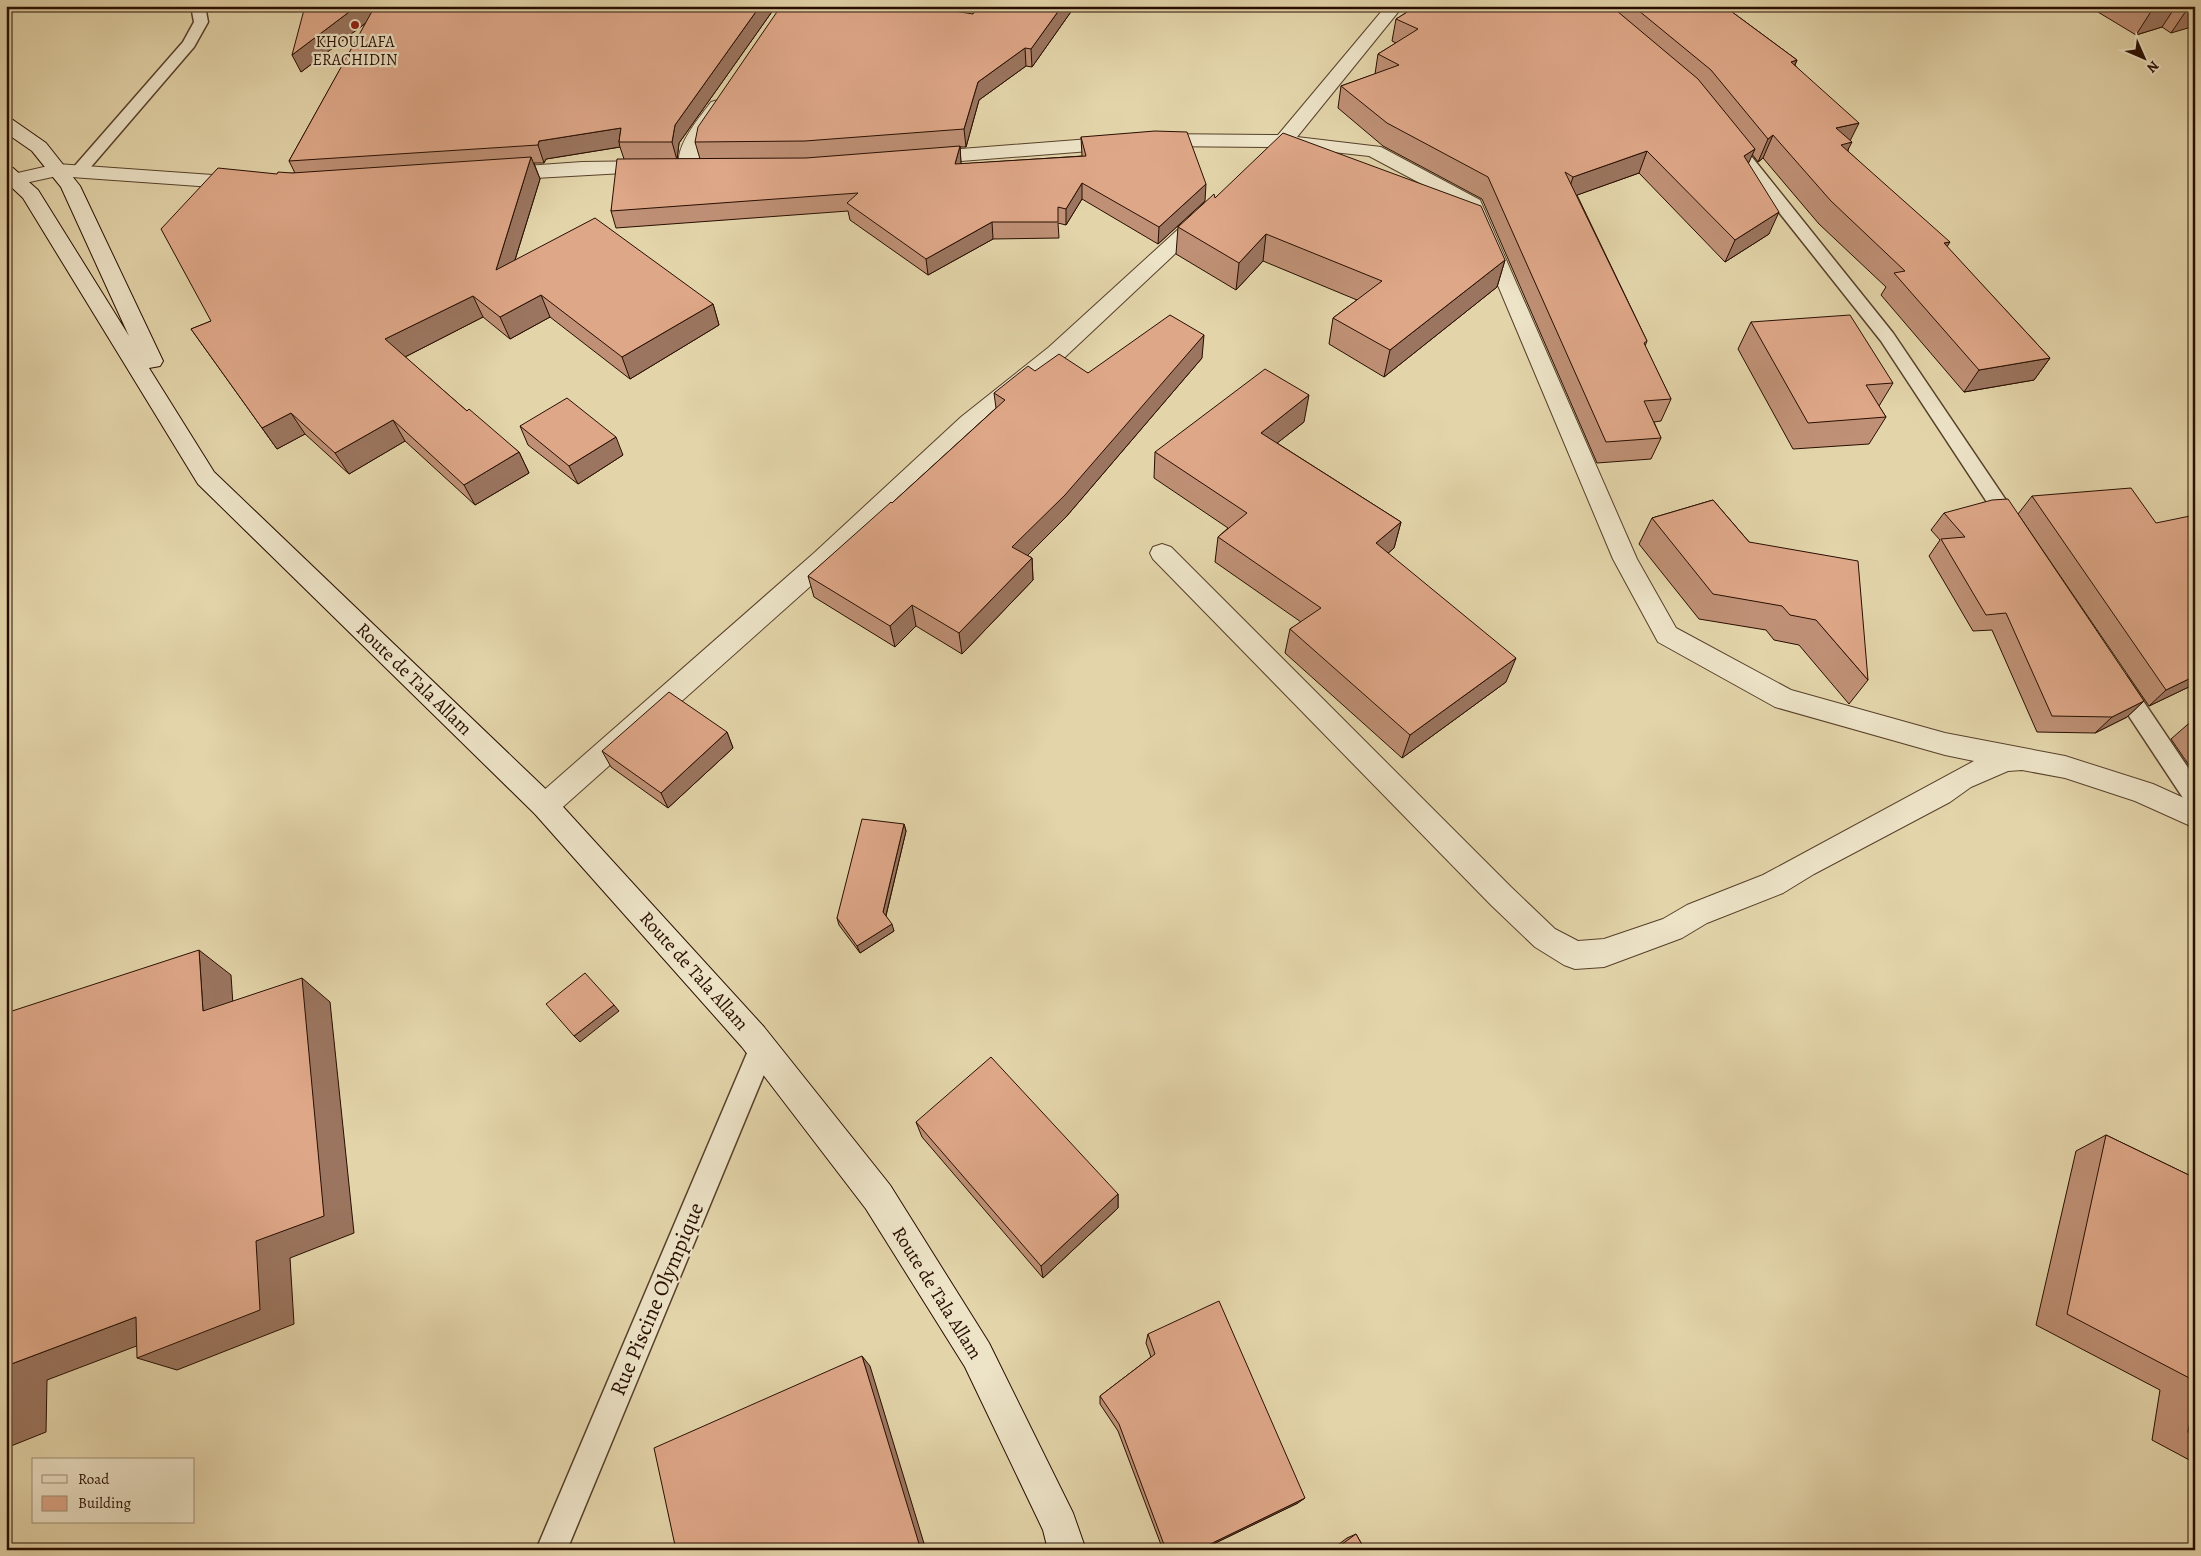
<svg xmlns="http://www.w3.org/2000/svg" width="2201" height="1556" viewBox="0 0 2201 1556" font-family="Alegreya,serif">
<rect width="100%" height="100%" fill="#e3d4a9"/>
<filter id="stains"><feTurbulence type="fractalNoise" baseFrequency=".004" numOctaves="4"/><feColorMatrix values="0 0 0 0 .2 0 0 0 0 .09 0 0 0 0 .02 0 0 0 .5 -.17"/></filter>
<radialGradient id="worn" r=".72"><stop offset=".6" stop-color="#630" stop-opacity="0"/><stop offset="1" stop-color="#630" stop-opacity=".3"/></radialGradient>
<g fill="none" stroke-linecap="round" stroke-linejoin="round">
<defs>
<path id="lane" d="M191 6H205L208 22 194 47 84 175H72L70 172 72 169 183 42 194 22Z
M1729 134 1735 136 1893 333 2020 521 2023 526 2020 531 2013 533 2006 531 1881 341 1721 139Z
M2119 674 2127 677 2195 778V807L2187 804 2111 689 2108 683 2111 677Z
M762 1036 771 1039 775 1048 567 1550H536L753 1039Z"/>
<path id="street" d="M1386 6H1403L1297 137 1381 147 1480 200 1637 559 1676 628 1791 690 1945 733 2065 756 2153 784 2195 803V828L2135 801 2065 778 2022 770 2008 771 1971 787 1950 802 1814 874 1783 893 1707 923 1682 938 1604 967 1575 969 1564 965 1535 947 1491 905 1153 559 1150 553 1153 547 1162 544 1171 547 1511 887 1555 929 1578 941 1604 939 1663 919 1687 905 1763 875 1974 761 1945 755 1775 707 1658 642 1613 559 1465 207 1369 156 1288 147 1278 152 1271 150 1269 147 1154 146 923 164 916 162 913 158 916 154 923 152 1154 134 1278 135Z
M718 100 725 102 727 106 703 142 699 167 696 171H682C669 152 700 117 711 102Z
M653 161 660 163 663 167 660 171 499 180 492 178 489 174 492 170 499 168 582 162Z
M57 164 241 177 248 179 251 183 248 187 241 189 57 176 16 185 9 183 6 179 9 175Z
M1203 211 1210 213 1213 217 1210 221 1065 357 977 429 832 567 555 814 545 818 535 814 531 806 535 798 814 553 961 417 1049 347 1196 213Z"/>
<path id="secondary" d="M6 118 13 120 46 143 80 186 163 361 160 366 149 368 214 472 555 798 764 1027 890 1185 989 1343 1073 1513 1086 1550H1048L1043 1530 965 1367 866 1209 742 1047 535 814 198 484 23 198 6 182V166L13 168 38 190 129 336 61 187 32 151 6 133Z"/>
</defs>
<use href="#lane" stroke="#57402a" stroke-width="3"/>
<use href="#street" stroke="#57402a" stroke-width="2"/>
<use href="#secondary" stroke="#280e00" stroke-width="2"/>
<use href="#lane" fill="#ede3c7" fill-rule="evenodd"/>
<use href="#street" fill="#ede3c7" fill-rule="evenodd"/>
<use href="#secondary" fill="#ede3c7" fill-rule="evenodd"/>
</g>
<path fill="#bf9075" stroke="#280e00" d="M305 6H776L679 143 677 159H700L695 142 979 11 1075 6 1032 67 1026 66 979 100 966 147H960L961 164 1082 156 1081 137 1205 201 1158 244 1082 199 1066 225 1058 223 1059 238 993 239 928 275 850 220 848 211 616 228 611 211 624 159 620 147 546 159 544 163H534L540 179 515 260 713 304 719 325 630 379 550 317 510 339 483 317 405 357 467 411 519 452 529 473 475 505 405 441 349 474 305 434 277 449 191 329 211 321 277 174 295 173 289 161 366 23 301 72Z
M1417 6H1724L1797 60 1795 65 1850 141 1848 151 1947 247 2050 358 2034 380 1964 392 1881 295 1886 287 1819 224 1763 158 1758 162 1752 154 1748 163 1769 234 1725 262 1639 173 1577 195 1647 341 1645 346 1671 399 1661 421 1654 422 1661 438 1651 459 1597 463 1482 199 1383 146 1338 108 1341 86 1375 74 1378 54 1396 43 1392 41 1396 19Z
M2088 6H2195L2171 33 2162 27 2136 35Z
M1215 198 1505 260 1497 287 1384 377 1329 344 1333 318 1357 300 1263 261 1236 290 1176 254 1178 227Z
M1751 322 1893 383 1879 406 1886 417 1869 444 1793 449 1738 349Z
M1202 358 1066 517 1027 555 1032 558 1033 580 962 654 916 626 895 647 814 597 808 576 892 503 996 408 994 393 1035 371 1088 373Z
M1304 422 1277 443 1401 522 1394 548 1388 553 1506 682 1402 758 1285 653 1290 629 1301 622 1215 562 1218 537 1228 528 1154 478 1155 452Z
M520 426 623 455 578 484 528 445Z
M2032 496 2195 684 2149 706 2018 514Z
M1713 500 1868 680 1849 704 1799 645 1774 640 1766 630 1699 619 1639 544 1652 518Z
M1944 513 2144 701 2127 717 2095 733 2037 732 1992 630 1973 631 1929 556 1940 540 1931 530Z
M2195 718V774L2171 739Z
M727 732 733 748 668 808 611 767 602 751Z
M904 824 906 831 886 916 894 931 860 953 839 925 837 918Z
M916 1122 1118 1194V1208L1043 1278 922 1137Z
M2106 1135 2195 1178V1463L2152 1440 2160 1390 2036 1325 2076 1151Z
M1148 1334 1298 1503 1201 1550H1163L1118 1431 1100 1404V1396L1151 1357 1146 1343Z
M1356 1534 1365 1550H1331L1347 1538Z"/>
<path fill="#9b755f" stroke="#280e00" d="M357 6H388L301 72 292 55Z
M760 6H776L679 143 677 160 672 142 675 125Z
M1062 6H1075L1032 67 1031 49Z
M2165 6H2176L2162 27 2136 35 2152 10Z
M2195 6V26L2171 33 2188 8Z
M1025 48 1026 66 979 100 966 147 964 129 978 82Z
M1797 60 1787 82 1791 62Z
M1859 123 1849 143 1852 142 1840 165 1836 128Z
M621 128 619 142 620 147 546 159 544 163 538 145 539 141Z
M1773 135 1763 158 1758 162 1768 139Z
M960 146 961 163 956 181 955 164Z
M1755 149 1745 171 1744 156Z
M1647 151 1639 173 1566 199 1573 177Z
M531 157 540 179 505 292 496 270Z
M1082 183V199L1066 225V209Z
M1206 184 1205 201 1158 244 1159 227Z
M1779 212 1769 234 1725 262 1735 240Z
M992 222 993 239 928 275 926 259Z
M1266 234 1263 261 1236 290 1239 263Z
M1950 242 1936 264 1944 243Z
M1505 260 1497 287 1384 377 1390 350Z
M541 295 550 317 510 339 500 317Z
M473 296 483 317 397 361 385 339Z
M713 304 719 325 630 379 622 357Z
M1204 335 1202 358 1066 517 1014 569 1012 547Z
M2050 358 2034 380 1964 392 1979 370Z
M1309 395 1304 422 1257 459 1261 433Z
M291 413 305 434 277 449 262 428Z
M393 420 405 441 349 474 335 453Z
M616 437 623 455 578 484 569 466Z
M519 452 529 473 475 505 464 485Z
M1401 522 1394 548 1370 569 1376 543Z
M1032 558 1033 580 962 654 959 633Z
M912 605 916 626 895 647 890 626Z
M1516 658 1506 682 1402 758 1410 735Z
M2195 676V684L2149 706 2166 690Z
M2144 701 2127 717 2095 733 2112 717Z
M727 732 733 748 668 808 661 793Z
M904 824 906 831 885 919 883 912Z
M892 924 894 931 860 953 857 946Z
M199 950 231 975 235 1034 203 1011Z
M302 978 330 1002 354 1233 290 1258 294 1324 177 1370 137 1358 256 1241Z
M614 1005 619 1011 580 1042 574 1036Z
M1118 1194V1208L1043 1278 1041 1266Z
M136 1317 176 1331 47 1380 46 1432 6 1448V1366Z
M862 1356 870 1366 926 1550H915Z
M1305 1498 1298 1503 1201 1550H1198Z"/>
<path fill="#dea788" stroke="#280e00" d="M305 6H357L292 55Z
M375 6H760L675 125 672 142H619L621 128 539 141 538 145 289 161Z
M781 6H924L973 14 975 11H979L983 6H1062L1031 49 1025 48 978 82 964 129 805 141 695 142 698 127Z
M1417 6H1611L1698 79 1755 149 1744 156 1779 212 1735 240 1647 151 1573 177 1565 172 1647 341 1644 343 1671 399 1644 401 1661 438 1606 442 1488 177 1387 123 1341 86 1399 65 1378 54 1418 29 1396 19Z
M1633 6H1724L1797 60 1791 62 1859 123 1836 128 1852 142 1841 145 1950 242 1944 243 2050 358 1979 370 1894 273 1905 271 1831 201 1773 135 1768 139 1711 70Z
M2146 6H2165L2152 10Z
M2185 6H2194L2188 8Z
M1155 131 1187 132 1206 184 1159 227 1082 183 1066 209 1058 207V222H992L926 259 847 203 858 193 611 211 617 159 806 158 960 146 955 164 1086 156 1081 137Z
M1283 133 1481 206 1505 260 1390 350 1333 318 1382 281 1266 234 1239 263 1178 227 1214 194 1215 198Z
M531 157 496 270 595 218 713 304 622 357 541 295 500 317 473 296 385 339 467 411 469 409 519 452 464 485 393 420 335 453 291 413 262 428 191 329 211 321 161 229 218 168 277 174 278 172 292 173Z
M1170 315 1204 335 1065 495 1012 547 1032 558 959 633 912 605 890 626 808 576 891 502 892 503 1005 400 994 393 1028 366 1035 371 1059 354 1088 373Z
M1850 315 1893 383 1866 385 1886 417 1808 423 1751 322Z
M1265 369 1309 395 1261 433 1401 522 1376 543 1516 658 1410 735 1290 629 1321 608 1218 537 1247 513 1155 452Z
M567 398 616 437 569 466 520 426Z
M2131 488 2156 523 2195 515V676L2166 690 2032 496Z
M2008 499 2144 701 2112 717 2052 716 2006 613 1986 615 1941 539 1965 537 1944 513 1992 500Z
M1713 500 1749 542 1858 561 1868 680 1816 620 1790 615 1782 606 1713 594 1652 518Z
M669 692 727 732 661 793 602 751Z
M862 819 904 824 883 912 892 924 857 946 837 918Z
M199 950 203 1011 302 978 324 1216 256 1241 260 1310 137 1358 136 1317 6 1366V1013Z
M585 973 614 1005 574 1036 546 1004Z
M991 1057 1118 1194 1041 1266 916 1122Z
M2106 1135 2195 1178V1381L2067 1314Z
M1219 1301 1305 1498 1198 1550H1166L1119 1424 1100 1396 1155 1354 1148 1334Z
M862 1356 920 1547 915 1550H676L654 1448Z
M2195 1388V1436L2188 1432Z
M1356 1534 1365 1550H1334Z"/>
<circle fill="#8f2418" stroke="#ede3c7" stroke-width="2" cx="355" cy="25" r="5"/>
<g text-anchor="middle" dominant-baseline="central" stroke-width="4.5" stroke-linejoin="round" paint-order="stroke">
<g font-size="16" fill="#280e00" stroke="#ede3c7">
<text x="355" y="42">KHOULAFA<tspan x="355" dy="18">ERACHIDIN</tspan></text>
</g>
<g font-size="19" fill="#280e00" stroke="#ede3c7">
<text transform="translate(414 679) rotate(44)">Route de Tala Allam</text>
<text transform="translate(694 971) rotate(48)">Route de Tala Allam</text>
<text transform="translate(937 1293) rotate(58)">Route de Tala Allam</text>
</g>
<g font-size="22" fill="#280e00" stroke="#ede3c7">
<text transform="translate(657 1299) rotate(-67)">Rue Piscine Olympique</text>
</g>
</g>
<rect width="2201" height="1556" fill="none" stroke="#e3d4a9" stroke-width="25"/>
<rect x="8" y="8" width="2186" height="1541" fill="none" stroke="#280e00" stroke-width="2.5"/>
<rect x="12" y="12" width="2176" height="1531" fill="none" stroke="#280e00"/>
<rect x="32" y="1458" width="162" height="65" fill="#ede3c7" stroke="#9e8e77"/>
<rect x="42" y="1475" width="25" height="8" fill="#ede3c7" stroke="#9e8e77"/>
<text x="78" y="1484" font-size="15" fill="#280e00">Road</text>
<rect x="42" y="1496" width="25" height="15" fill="#dea788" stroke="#9e8e77"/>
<text x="78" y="1508" font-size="15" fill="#280e00">Building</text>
<g transform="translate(2144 58) rotate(135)" stroke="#ede3c7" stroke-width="4" paint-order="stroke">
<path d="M0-4L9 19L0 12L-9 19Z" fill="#280e00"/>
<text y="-8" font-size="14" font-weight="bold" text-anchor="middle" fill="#280e00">N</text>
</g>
<rect width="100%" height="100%" filter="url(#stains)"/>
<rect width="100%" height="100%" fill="url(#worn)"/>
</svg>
